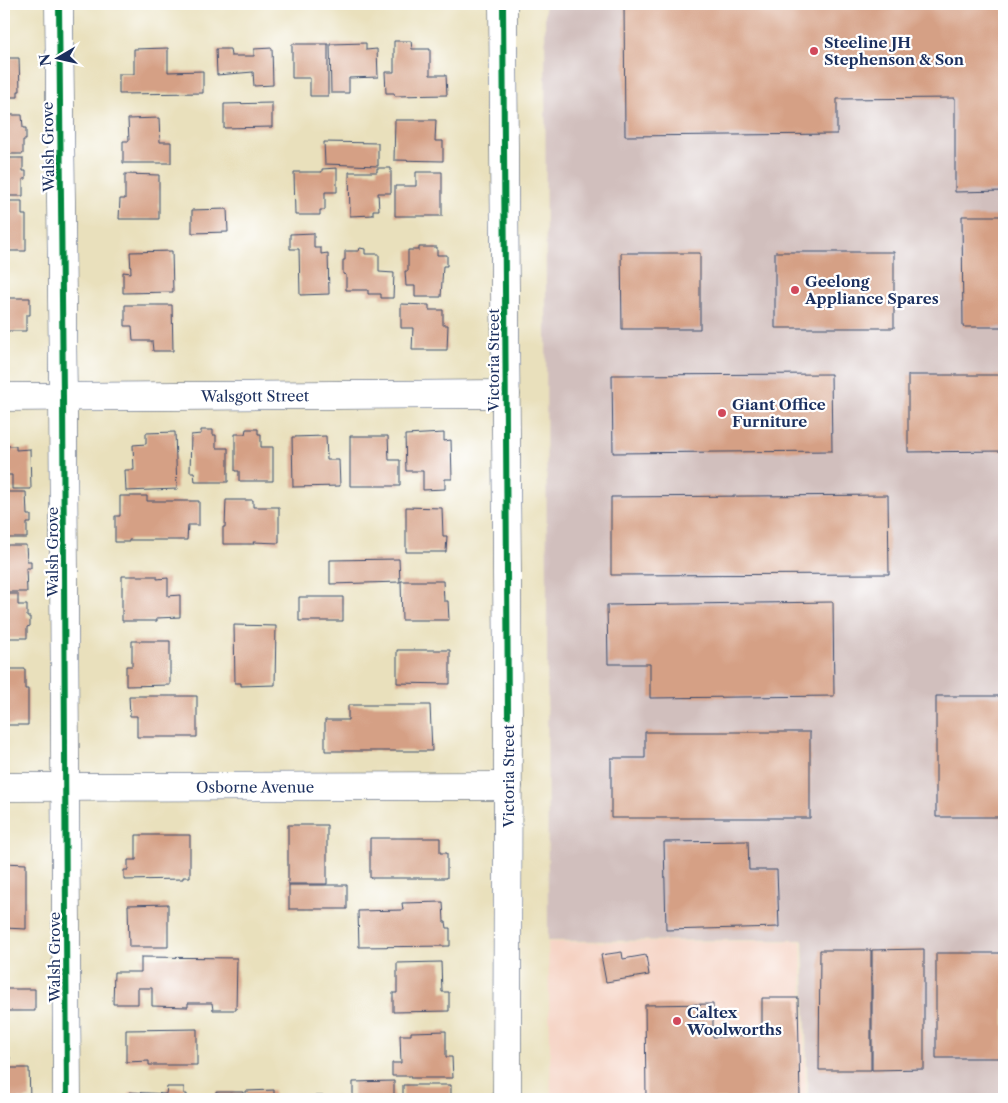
<svg xmlns="http://www.w3.org/2000/svg" width="1008" height="1103" viewBox="0 0 1008 1103" font-family="'Libre Caslon Text',serif">
<rect width="100%" height="100%" fill="#fff"/>
<filter id="ink" filterUnits="userSpaceOnUse"><feTurbulence type="fractalNoise" baseFrequency=".02" numOctaves="2"/><feDisplacementMap in="SourceGraphic" scale="10" xChannelSelector="R" yChannelSelector="G"/><feConvolveMatrix kernelMatrix="1 2 1 2 8 2 1 2 1" color-interpolation-filters="sRGB"/></filter>
<filter id="wash" filterUnits="userSpaceOnUse"><feTurbulence type="fractalNoise" baseFrequency=".0096" numOctaves="4" result="noise"/><feDisplacementMap in="SourceGraphic" scale="20" xChannelSelector="R" yChannelSelector="G"/><feGaussianBlur stdDeviation="1.12" result="paint"/><feColorMatrix in="noise" values="0 0 0 0 0 0 0 0 0 0 0 0 0 0 0 0 0 1.4 0 .05"/><feComposite in="paint" operator="in"/></filter>
<g filter="url(#wash)">
<rect width="100%" height="100%" fill="#e9e0bc"/>
<path fill="#f5d2c2" d="M801 941 806 1099H551L548 942Z"/>
<path fill="#d1bfbd" d="M545 4H1004V1099H808L803 940 548 941Z"/>
<g id="blocks">
<path fill="#d5a085" d="M624 4H1004V191L955 192V98L837 99V134L625 136Z
M394 41H411L412 49H430V75H446L447 95 395 96 394 93H386L385 72H394Z
M366 43V50L377 49 378 77 349 78V93H331L330 44Z
M292 44H328V96H310V78H292Z
M168 48V72L203 71V93L119 94V74H134V49Z
M272 48 273 85 254 86 253 72 217 75 216 49H230L231 56H254V49Z
M4 58H19L20 91H18V97H4Z
M272 103V127L224 128V104Z
M4 115H22L23 128H26V140H23V154H4Z
M159 118 160 142H171V163H123V141H129L128 119Z
M395 120H436L435 141H443V161L394 160Z
M324 142 378 143V166L325 164Z
M4 158H23V171H26V179H23V196H4Z
M337 168V192H325V210H320V215H295L294 172H322V169Z
M377 168H391V193H378L379 210H373V215L350 216 349 172H377Z
M416 172H442V216H395V186H416Z
M125 174 159 175V219H119L120 199H125Z
M4 201H22V215H26V251H4Z
M227 209 228 232 192 233V210Z
M962 216H1004V327H963Z
M314 233V248H321V254L328 253 329 294 300 295 299 249H290V234Z
M419 247H437V255H447V266H443L441 297H415V286H406L405 271H408V250H419Z
M360 248 365 249V254H379V272L394 273 393 298H381V294H368V290H346V275L343 274V260H345V251H359Z
M172 251 173 292 123 293V272L131 273 130 252Z
M775 252H894V328H775Z
M621 253H700V329H622Z
M4 298H30V315H26V331H4Z
M401 304 429 305V310H443V325H448L447 350H412L413 328H401Z
M125 305H172L173 351H153L152 341H133L132 326H125Z
M831 374 832 451 613 453 612 375Z
M908 375H1004V451L908 452Z
M246 429H258V434H261V447H273V481H239V471H235V434H245Z
M201 430H213V435H216V448H228V482H195L194 472H190L191 435 201 434Z
M175 432 177 489 126 491 125 470H134L133 445 146 444V433Z
M444 433V441L451 440 452 479H445V489L423 490V471H406L405 435Z
M326 436 327 460H339L340 486 293 487 292 437Z
M350 436H388L389 460H400V486H350Z
M8 446H16V450L30 449 31 489H12V475H4V450L8 449Z
M4 492H26L27 515H31V523H27V538H4Z
M888 495 889 574 611 575V497Z
M120 496H147V501H199V525H188L187 540H129V542H115V516H120Z
M226 500H253V507H279V543L253 542 254 544H223V527H225Z
M406 507 442 508 443 536H447L446 552H406Z
M4 545H26L27 561H31V568H26L27 592H4Z
M399 559 400 582 330 584V560Z
M122 576H157V579L168 578V596L180 595V617L157 618V621H122Z
M401 581H443L444 601H448L449 620H402Z
M4 594H18V605H27V617H30V626L27 627V638H4Z
M299 597H343V621H299Z
M833 602 834 696 650 698V664H608L607 605Z
M234 625 276 626 275 685 241 686V683H235Z
M132 641H170V685L126 686V666H132Z
M397 650H450V684L397 683Z
M4 669H25V689H28V725H4Z
M129 696H197V737H137V716H130Z
M936 696H1004V817H936Z
M348 705H430L432 751H325V720H348Z
M645 732H810V818H611V758H645Z
M288 825H327V884H288Z
M136 835H190V877H183V879L124 880V870H128V860H136Z
M370 838H440V853H447V878H370Z
M748 841 749 870H777L779 927 666 930 664 842Z
M4 863 26 864V929L4 928Z
M289 885H347V909H289Z
M443 902 444 922H446L447 928H450V946L359 947 358 911 403 910 402 903Z
M168 904V947H129L128 905Z
M924 949V1069L872 1070V950Z
M820 950H871V1070H819Z
M622 952 623 959 646 955 649 975 606 982 601 955Z
M936 953H1004V1058H936Z
M141 957 237 958 236 1010H213L212 1003H188V1007L152 1006V988H138V1004H113L114 972H141Z
M441 962 442 992H449V1011L393 1012V993H397V963Z
M4 989H35V1011H4Z
M762 998H798L800 1099H646L645 1005 713 1004V1037L762 1036Z
M197 1029V1065H149V1061L126 1062V1030Z
M446 1031V1057H452L453 1078H410L411 1076H392V1063H401L400 1035H411V1032Z
M4 1057H10V1068H29L30 1098H27V1099H4Z
M394 1081V1099H353V1082Z
M403 1085H451V1099H403Z
M167 1087H184V1094H187V1099H129V1092L166 1094Z
M274 1090V1099H246V1091Z
M216 1092H243V1099H216Z
M311 1096H337V1099H311Z"/>
</g>
</g>
<g filter="url(#ink)">
<use href="#blocks" fill-opacity="0" stroke="#3a4a6c" stroke-width="1"/>
<g fill="none" stroke-linecap="round" stroke-linejoin="round">
<defs>
<g id="minor">
<path d="M59 4 63 397 67 1099"/>
<path id="s1" d="M4 397 506 394"/>
<path id="s2" d="M4 787 508 786"/>
</g>
<path id="tertiary" d="M503 4 508 716 507 1099"/>
</defs>
<use href="#minor" stroke="#3a4a6c" stroke-width="29"/>
<use href="#tertiary" stroke="#3a4a6c" stroke-width="29"/>
<use href="#minor" stroke="#fff" stroke-width="28"/>
<use href="#tertiary" stroke="#fff" stroke-width="28"/>
<defs>
<path id="cycleway" d="M59 4 63 397 67 1099
M503 4 508 716"/>
</defs>
<use href="#cycleway" stroke="#fff" stroke-width="9"/>
<use href="#cycleway" stroke="#00873e" stroke-width="6"/>
</g>
</g>
<g fill="#d1495b" stroke="#fff" stroke-width="2">
<circle cx="814" cy="51" r="5"/>
<circle cx="795" cy="290" r="5"/>
<circle cx="722" cy="413" r="5"/>
<circle cx="677" cy="1021" r="5"/>
</g>
<g text-anchor="middle" dominant-baseline="central" stroke-width="4.5" stroke-linejoin="round" paint-order="stroke">
<g font-size="15" font-weight="bold" fill="#1b2f5e" stroke="#fff" text-anchor="start">
<text x="824" y="42">Steeline JH<tspan x="824" dy="17">Stephenson &amp; Son</tspan></text>
<text x="805" y="281">Geelong<tspan x="805" dy="17">Appliance Spares</tspan></text>
<text x="732" y="404">Giant Office<tspan x="732" dy="17">Furniture</tspan></text>
<text x="687" y="1012">Caltex<tspan x="687" dy="17">Woolworths</tspan></text>
</g>
<g font-size="15" fill="#1b2f5e" stroke="#fff">
<text transform="translate(48 147) rotate(-91)">Walsh Grove</text>
<text transform="translate(493 360) rotate(-90)">Victoria Street</text>
<text stroke="none"><textPath href="#s1" startOffset="251">Walsgott Street</textPath></text>
<text transform="translate(52 552) rotate(-90)">Walsh Grove</text>
<text transform="translate(508 776) rotate(-90)">Victoria Street</text>
<text stroke="none"><textPath href="#s2" startOffset="251">Osborne Avenue</textPath></text>
<text transform="translate(54 957) rotate(-90)">Walsh Grove</text>
</g>
</g>
<rect width="1008" height="1103" fill="none" stroke="#fff" stroke-width="20"/>
<g transform="translate(58 58) rotate(261)" stroke="#ffffff" stroke-width="4" paint-order="stroke">
<path d="M0-4L9 19L0 12L-9 19Z" fill="#1b2f5e"/>
<text y="-8" font-size="14" font-weight="bold" text-anchor="middle" fill="#1b2f5e">N</text>
</g>
</svg>
